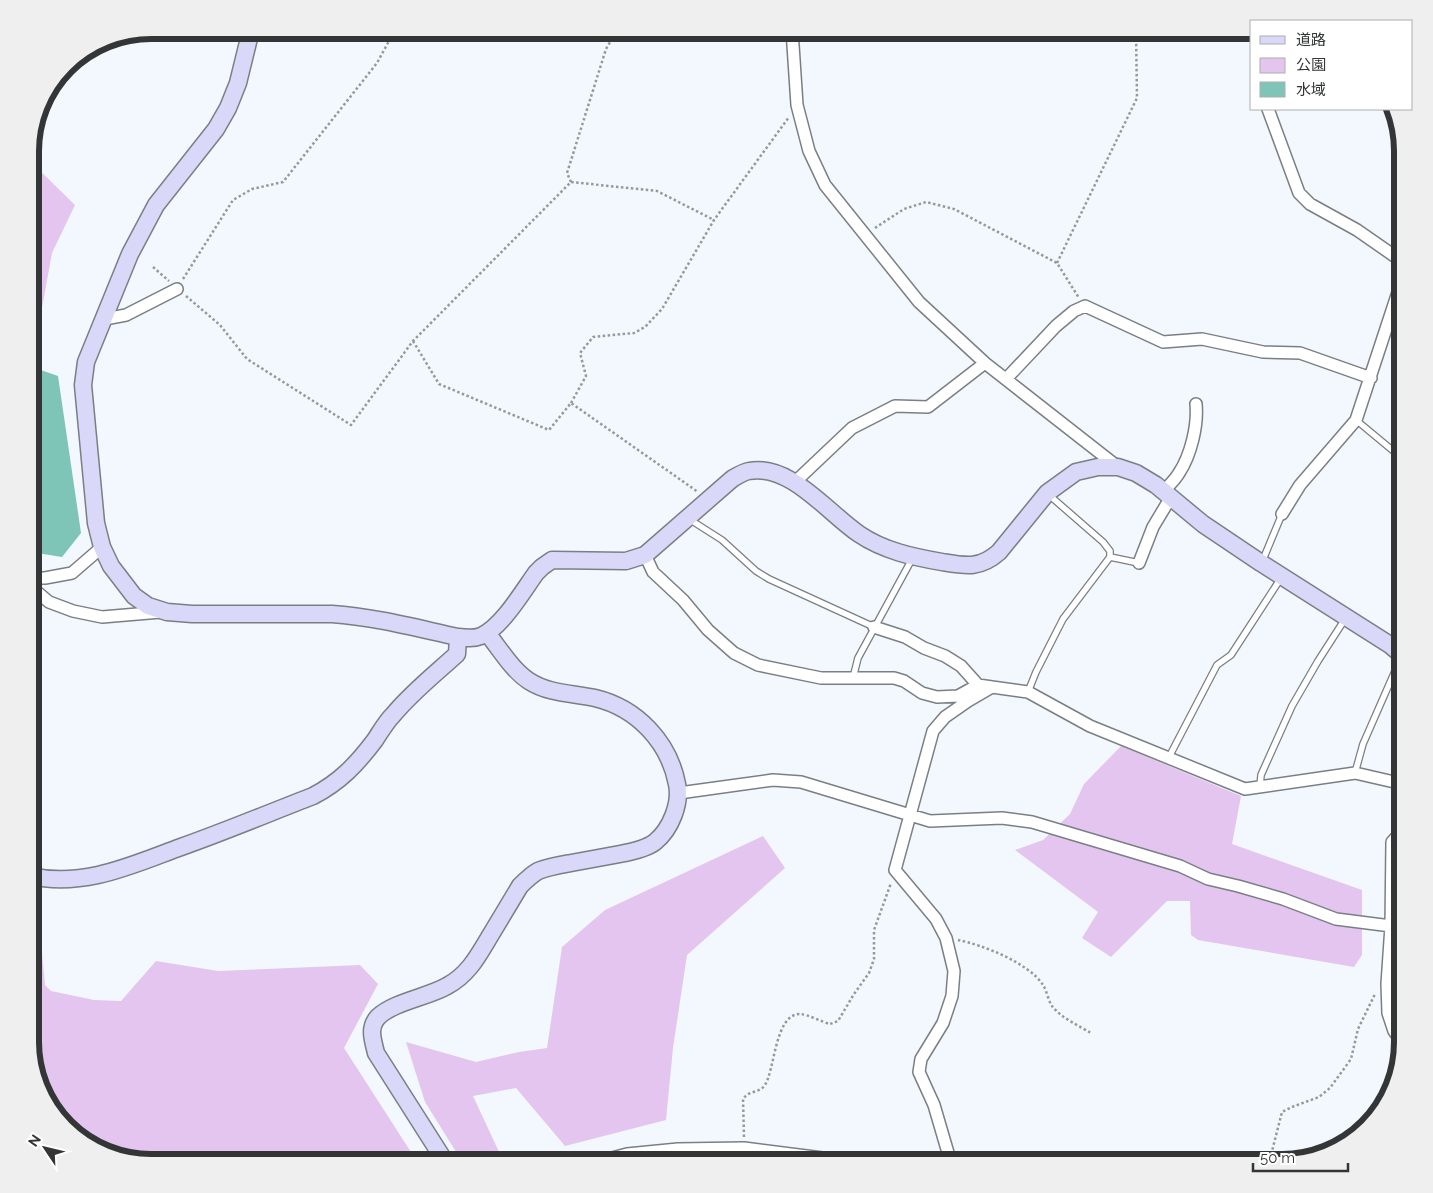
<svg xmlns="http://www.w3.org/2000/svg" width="1433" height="1193" viewBox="0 0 1433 1193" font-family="Raleway,'Noto Sans JP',sans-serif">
<rect width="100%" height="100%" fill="#f2f8fd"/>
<path fill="#e4c5f0" d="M30 161 75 205 52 253 42 308 30 298Z
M1121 746 1241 796 1232 844 1362 890V955L1354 967 1198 940 1191 935 1190 901H1167L1111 957 1082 938 1098 912 1015 850 1043 840 1070 814 1084 784Z
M763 836 785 868 687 955 673 1048 666 1120 565 1146 516 1088 473 1096 500 1154 491 1163H463L425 1102 406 1042 476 1062 519 1052 547 1048 562 947 605 910Z
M30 899H37L45 985 51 991 94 1000 121 1001 156 961 218 971 360 965 378 984 344 1048 418 1163H150L105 1154 71 1133 42 1096 30 1050Z"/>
<path fill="#7ec4b7" d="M30 366 32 367 58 376 81 533 62 557 37 553 30 547Z"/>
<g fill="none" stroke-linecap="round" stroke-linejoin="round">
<defs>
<path id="lane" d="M1356 420 1403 459
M689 519 722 540 756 571 769 579 874 627
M1110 557 1139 563
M1262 562 1282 514
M853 678 858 658 912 559
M1028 692 1036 672 1063 619 1110 557V551L1103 542 1049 495
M1169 757 1217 665 1231 655 1281 578
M1355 773 1363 744 1395 671 1403 659
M1260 787 1261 775 1292 706 1318 661 1345 619"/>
<path id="street" d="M792 30 797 105 809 151 825 185 919 302 985 363 1118 467
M1268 109 1299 193 1310 204 1357 230 1403 262
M105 319 126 315 177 289
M1006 379 1056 326 1074 311 1085 306 1163 342 1202 339 1263 352 1300 353 1371 378
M795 482 852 428 895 406 928 407 985 363
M1164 491C1169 485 1175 480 1179 473 1191 455 1198 425 1196 404
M1282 514 1300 485 1356 420 1403 277
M645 555 653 572 683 600 708 630 734 653 758 665 821 678H894L904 681 922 693 937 697 958 696 978 685 992 687
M1139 563 1153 527 1171 497
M30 578H45L72 573 102 547
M30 586 49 602 73 611 102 617 161 612
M874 627 905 637 924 648 945 656 961 666 978 685
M679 793 773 780 801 782 930 821 1002 818 1032 822 1180 866 1208 879 1238 886 1283 899 1336 919 1391 926
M1403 1043 1394 1031 1388 1013 1387 984 1391 926 1392 842 1403 830
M605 1163 612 1158 627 1154 678 1149 744 1148 862 1163
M951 1163 934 1105 919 1072 921 1059 943 1023 952 996 954 971 946 938 936 919 895 870 933 731 945 717 968 701 992 687 1028 692 1090 726 1245 789 1355 773 1403 784"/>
<path id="secondary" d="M251 30 238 83 228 108 216 129 156 205 130 254 86 362 83 385 96 523 102 547 111 566 134 596 148 606 167 612 192 614H332C375 617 416 628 458 637 466 638 474 639 481 636 502 627 523 591 536 573L542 567 552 560 626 561 645 555 732 479C737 476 743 472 749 471 790 463 828 513 859 534 884 551 913 557 942 562 966 566 980 569 999 552L1047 493 1076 472 1098 467H1118L1136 473 1156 485 1203 524 1261 563 1390 645 1403 656
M30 876C84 888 132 865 181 847 226 831 269 813 313 796 340 782 357 764 375 740 381 731 386 722 393 715 412 692 435 674 457 654L458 637
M446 1163 376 1053C373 1040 368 1028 378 1017 393 1002 428 997 447 986 470 974 480 952 493 931 502 916 511 901 520 886 526 880 531 875 538 871 548 867 560 865 571 863 587 860 604 857 620 854 631 852 646 849 655 842 671 829 681 803 677 784 669 742 637 708 595 698 573 693 549 694 529 681 512 670 500 649 487 633"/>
</defs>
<use href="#lane" stroke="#7a7f84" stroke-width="8"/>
<use href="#street" stroke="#7a7f84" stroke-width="14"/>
<use href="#secondary" stroke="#7a7f84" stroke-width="19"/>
<path stroke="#95999c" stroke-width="2.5" stroke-dasharray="2.5 2.5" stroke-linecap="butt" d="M571 182 567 173 606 49 617 30
M875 228 904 209 926 202 954 209 1057 263 1079 298
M1057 263 1137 98 1136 30
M153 267 169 281
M183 279 233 200 252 189 283 182 377 63 395 30
M186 296 220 325 247 359 351 425 413 341 571 182 657 191 714 220
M413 341 439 384 549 430 571 403 698 492
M571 403 586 376 580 353 593 337 634 333 645 327 662 309 714 220 789 117
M958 940C983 945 1029 963 1043 985 1047 991 1048 1000 1052 1006 1060 1017 1079 1026 1091 1033
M744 1137 743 1099C749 1090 760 1093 765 1085 775 1069 775 1014 800 1014 807 1014 822 1022 830 1024L838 1021 854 994 869 973 874 959V930L891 883
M1266 1163 1271 1155 1282 1112 1292 1107 1319 1097 1330 1088 1351 1059 1358 1029 1375 994"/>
<use href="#lane" stroke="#fff" stroke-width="5.5"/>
<use href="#street" stroke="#fff" stroke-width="11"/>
<use href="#secondary" stroke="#d9d8f9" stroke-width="16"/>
</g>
<path d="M0 0H1433V1193H0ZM151 39H1282A112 112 0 0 1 1394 151V1042A112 112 0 0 1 1282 1154H151A112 112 0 0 1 39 1042V151A112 112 0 0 1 151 39Z" fill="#efefef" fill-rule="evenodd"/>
<path fill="none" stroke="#333537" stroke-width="6" d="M151 39H1282A112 112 0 0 1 1394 151V1042A112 112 0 0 1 1282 1154H151A112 112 0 0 1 39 1042V151A112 112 0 0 1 151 39Z"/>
<rect x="1250" y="20" width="162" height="90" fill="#ffffff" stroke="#adaeaf"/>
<rect x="1260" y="36" width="25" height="8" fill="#d9d8f9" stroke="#adaeaf"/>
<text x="1296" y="45" font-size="15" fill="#333537">道路</text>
<rect x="1260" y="58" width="25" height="15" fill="#e4c5f0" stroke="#adaeaf"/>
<text x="1296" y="70" font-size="15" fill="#333537">公園</text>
<rect x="1260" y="82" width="25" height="15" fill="#7ec4b7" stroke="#adaeaf"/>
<text x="1296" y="95" font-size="15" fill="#333537">水域</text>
<g transform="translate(45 1148) rotate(305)" stroke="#ffffff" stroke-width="4" paint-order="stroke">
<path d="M0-4L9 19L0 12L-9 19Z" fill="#333537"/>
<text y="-8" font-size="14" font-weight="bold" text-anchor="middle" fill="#333537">N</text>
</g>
<path d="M1253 1163v8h95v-8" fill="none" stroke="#333537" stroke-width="2.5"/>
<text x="1260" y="1163" font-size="15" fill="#333537" stroke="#ffffff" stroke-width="4" paint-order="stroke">50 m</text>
</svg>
